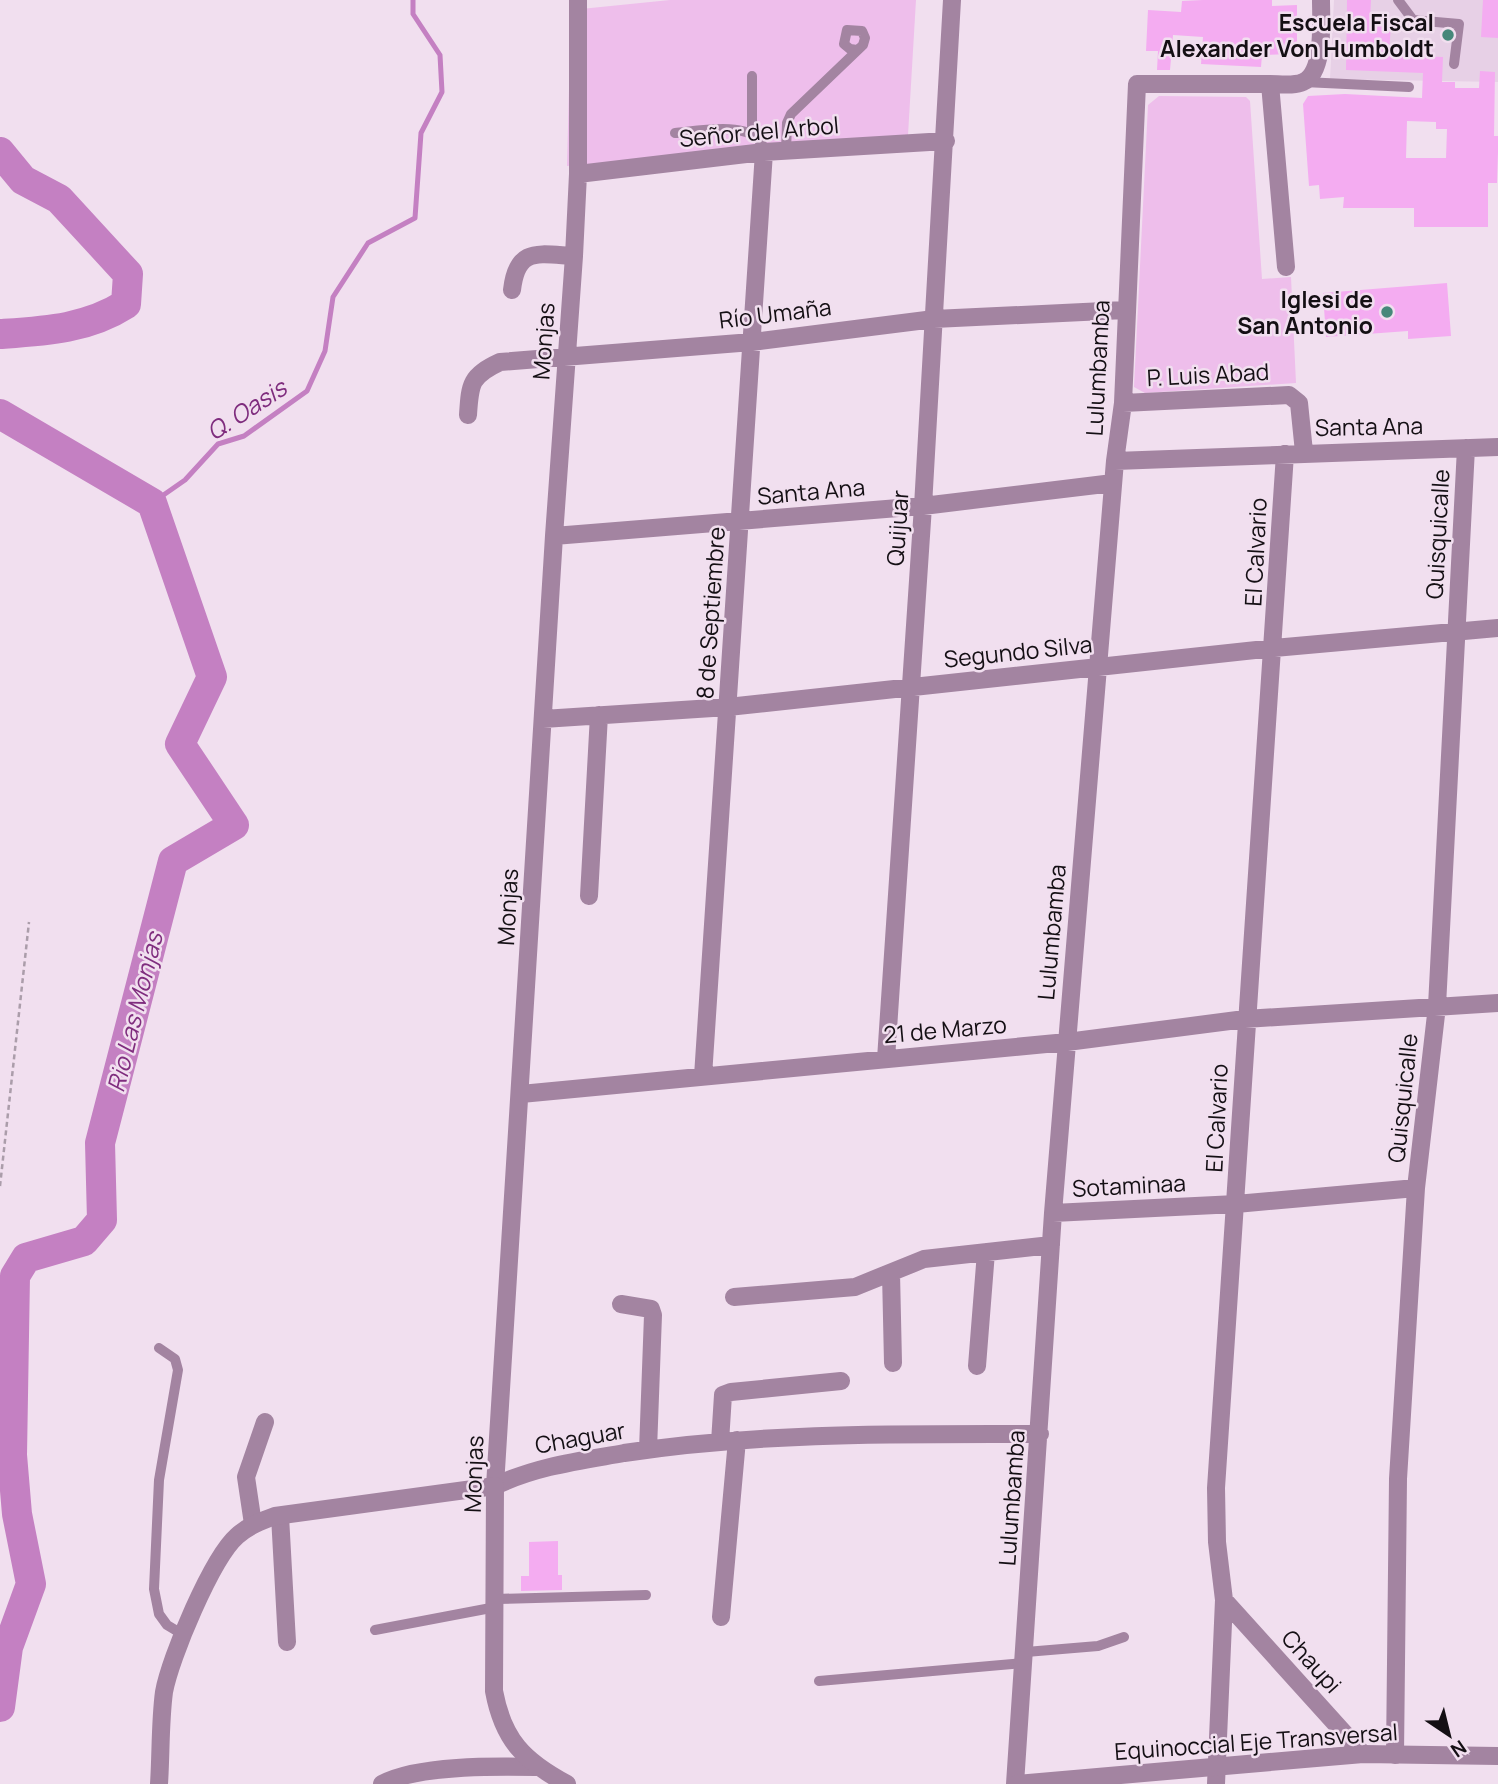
<svg xmlns="http://www.w3.org/2000/svg" width="1498" height="1784" viewBox="0 0 1498 1784" font-family="Manrope,sans-serif">
<rect width="100%" height="100%" fill="#f1dfef"/>
<path fill="#e7d0e6" d="M1334 0H1498V82L1330 79Z"/>
<path fill="#eebeeb" d="M670 0H916L908 135 567 166 571 10Z
M1159 96 1246 97 1250 101 1262 279 1291 277 1296 383 1145 393 1134 387 1148 105Z"/>
<g fill="none" stroke-linecap="round" stroke-linejoin="round">
<path stroke="#c480c2" stroke-width="5" d="M152 503 185 480 218 444 244 436 307 391 325 351 333 297 368 243 415 218 421 133 442 92 440 55 413 14V0"/>
<path stroke="#c480c2" stroke-width="30" d="M0 152 23 180 59 199 128 274 126 304C87 329 45 331 0 334
M0 414 152 503 212 677 180 744 234 825 173 861 100 1143 102 1220 84 1241 26 1258 15 1276 12 1455 17 1514 31 1584 8 1647 0 1707"/>
</g>
<path fill="#f4acf1" fill-rule="evenodd" d="M1203 0H1272V6L1297 5V44H1292V54L1262 55 1261 67 1201 64 1203 37 1173 35 1170 70H1157L1158 51H1146L1148 10 1181 12 1182 1Z
M1347 0H1371L1370 22 1391 23 1389 55 1443 57 1442 82H1455V88H1479L1480 71 1495 72 1494 136H1498V152L1497 183H1488V227H1414V208H1343L1344 197 1320 199 1319 185 1309 186 1303 104 1308 96 1345 94 1422 98 1423 73 1346 70ZM1407 121 1436 122V129H1447L1446 158H1406Z
M1483 0H1498V38L1481 37Z
M1447 283 1451 336 1408 339V331L1326 337 1323 293Z
M558 1541V1575H562V1590L521 1591V1576H529V1542Z"/>
<g fill="none" stroke-linecap="round" stroke-linejoin="round">
<path stroke="#ab9daa" stroke-width="2.5" stroke-dasharray="5 3.5" stroke-linecap="butt" d="M0 1186 29 922"/>
<path stroke="#a384a1" stroke-width="10" d="M1398 0 1413 20 1459 24 1454 64
M1304 82 1409 87
M675 133C699 131 760 118 764 152
M752 135V76
M786 151 787 123 791 114 863 45 865 38 862 31 847 30 844 44 850 49 857 50
M159 1348 175 1359 178 1370 159 1480 154 1589 159 1614 167 1625 182 1634
M496 1599 646 1595
M375 1630 496 1607
M1026 1652 1098 1646 1124 1637
M819 1681 1024 1663"/>
<path stroke="#a384a1" stroke-width="18" d="M578 0V174L574 256 554 536 495 1486C537 1466 579 1461 624 1453 762 1432 901 1434 1040 1434
M578 174 764 152 946 141
M1286 267 1270 84C1280 84 1295 86 1303 82 1325 73 1321 20 1321 0
M512 290C517 247 537 254 574 256
M1123 403 1289 395 1299 403 1304 452
M468 415C470 384 470 376 500 362L752 342 934 319 1125 310
M1115 461 1498 447
M554 536 923 506 1113 483
M543 719 728 707 1274 648 1498 628
M589 896 599 715
M886 1059 923 506 952 0
M703 1076 764 152
M521 1094 1067 1042 1245 1019 1498 1003
M1053 1213 1236 1204 1416 1188
M891 1273 893 1363
M734 1297 855 1287 924 1259 1051 1245
M621 1304 651 1309 653 1315 648 1450
M977 1366 986 1252
M720 1442 723 1395 731 1392 841 1381
M280 1516 287 1642
M253 1524 246 1477 265 1422
M1224 1600 1363 1754
M721 1617 737 1440
M1395 1755 1398 1479 1416 1188 1437 1006 1466 448
M382 1784C417 1765 495 1766 536 1767
M1015 1784 1053 1213 1115 461 1123 403 1137 84H1270
M1216 1784 1224 1600 1217 1542 1216 1488 1285 454"/>
<path stroke="#a384a1" stroke-width="18" d="M159 1784C161 1754 160 1722 164 1692 170 1658 212 1558 237 1536 248 1526 261 1521 275 1516L495 1486 494 1691C503 1740 524 1761 567 1784
M1017 1784 1363 1754 1498 1756"/>
</g>
<g fill="#46887a" stroke="#f1dfef" stroke-width="2.5">
<circle cx="1448" cy="35" r="7"/>
<circle cx="1387" cy="312" r="7"/>
</g>
<g text-anchor="middle" dominant-baseline="central" stroke-width="5" stroke-linejoin="round" paint-order="stroke">
<g font-size="23" font-weight="bold" fill="#140f14" stroke="#f1dfef" text-anchor="end">
<text x="1434" y="22">Escuela Fiscal<tspan x="1434" dy="26">Alexander Von Humboldt</tspan></text>
<text x="1373" y="299">Iglesi de<tspan x="1373" dy="26">San Antonio</tspan></text>
</g>
<g font-size="23" fill="#140f14" stroke="#f1dfef">
<text transform="translate(759 131) rotate(-5)">Señor del Arbol</text>
<text transform="translate(775 313) rotate(-7)">Río Umaña</text>
<text transform="translate(543 341) rotate(-86)">Monjas</text>
<text transform="translate(1097 368) rotate(-87)">Lulumbamba</text>
<text transform="translate(1208 374) rotate(-3)">P. Luis Abad</text>
<text transform="translate(1369 426) rotate(-1)">Santa Ana</text>
<text transform="translate(811 491) rotate(-5)">Santa Ana</text>
<text transform="translate(897 528) rotate(-86)">Quijuar</text>
<text transform="translate(1437 534) rotate(-87)">Quisquicalle</text>
<text transform="translate(1255 552) rotate(-87)">El Calvario</text>
<text transform="translate(710 613) rotate(-86)">8 de Septiembre</text>
<text transform="translate(1018 651) rotate(-6)">Segundo Silva</text>
<text transform="translate(507 907) rotate(-87)">Monjas</text>
<text transform="translate(1051 932) rotate(-85)">Lulumbamba</text>
<text transform="translate(945 1029) rotate(-5)">21 de Marzo</text>
<text transform="translate(1402 1098) rotate(-84)">Quisquicalle</text>
<text transform="translate(1216 1118) rotate(-87)">El Calvario</text>
<text transform="translate(1129 1185) rotate(-3)">Sotaminaa</text>
<text transform="translate(580 1437) rotate(-10)">Chaguar</text>
<text transform="translate(473 1474) rotate(-88)">Monjas</text>
<text transform="translate(1011 1498) rotate(-86)">Lulumbamba</text>
<text transform="translate(1312 1661) rotate(48)">Chaupi</text>
<text transform="translate(1256 1741) rotate(-4)">Equinoccial Eje Transversal</text>
</g>
<g font-size="24" font-style="italic" fill="#7f2d7e" stroke="#f1dfef">
<text transform="translate(246 409) rotate(-33)">Q. Oasis</text>
<text transform="translate(134 1012) rotate(-76)">Rio Las Monjas</text>
</g>
</g>
<g transform="translate(1449 1735) rotate(145)" stroke="#f1dfef" stroke-width="5" paint-order="stroke">
<path d="M0-5L12 26L0 18L-12 26Z" fill="#140f14"/>
<text y="-10" font-size="19" font-weight="bold" text-anchor="middle" fill="#140f14">N</text>
</g>
</svg>
